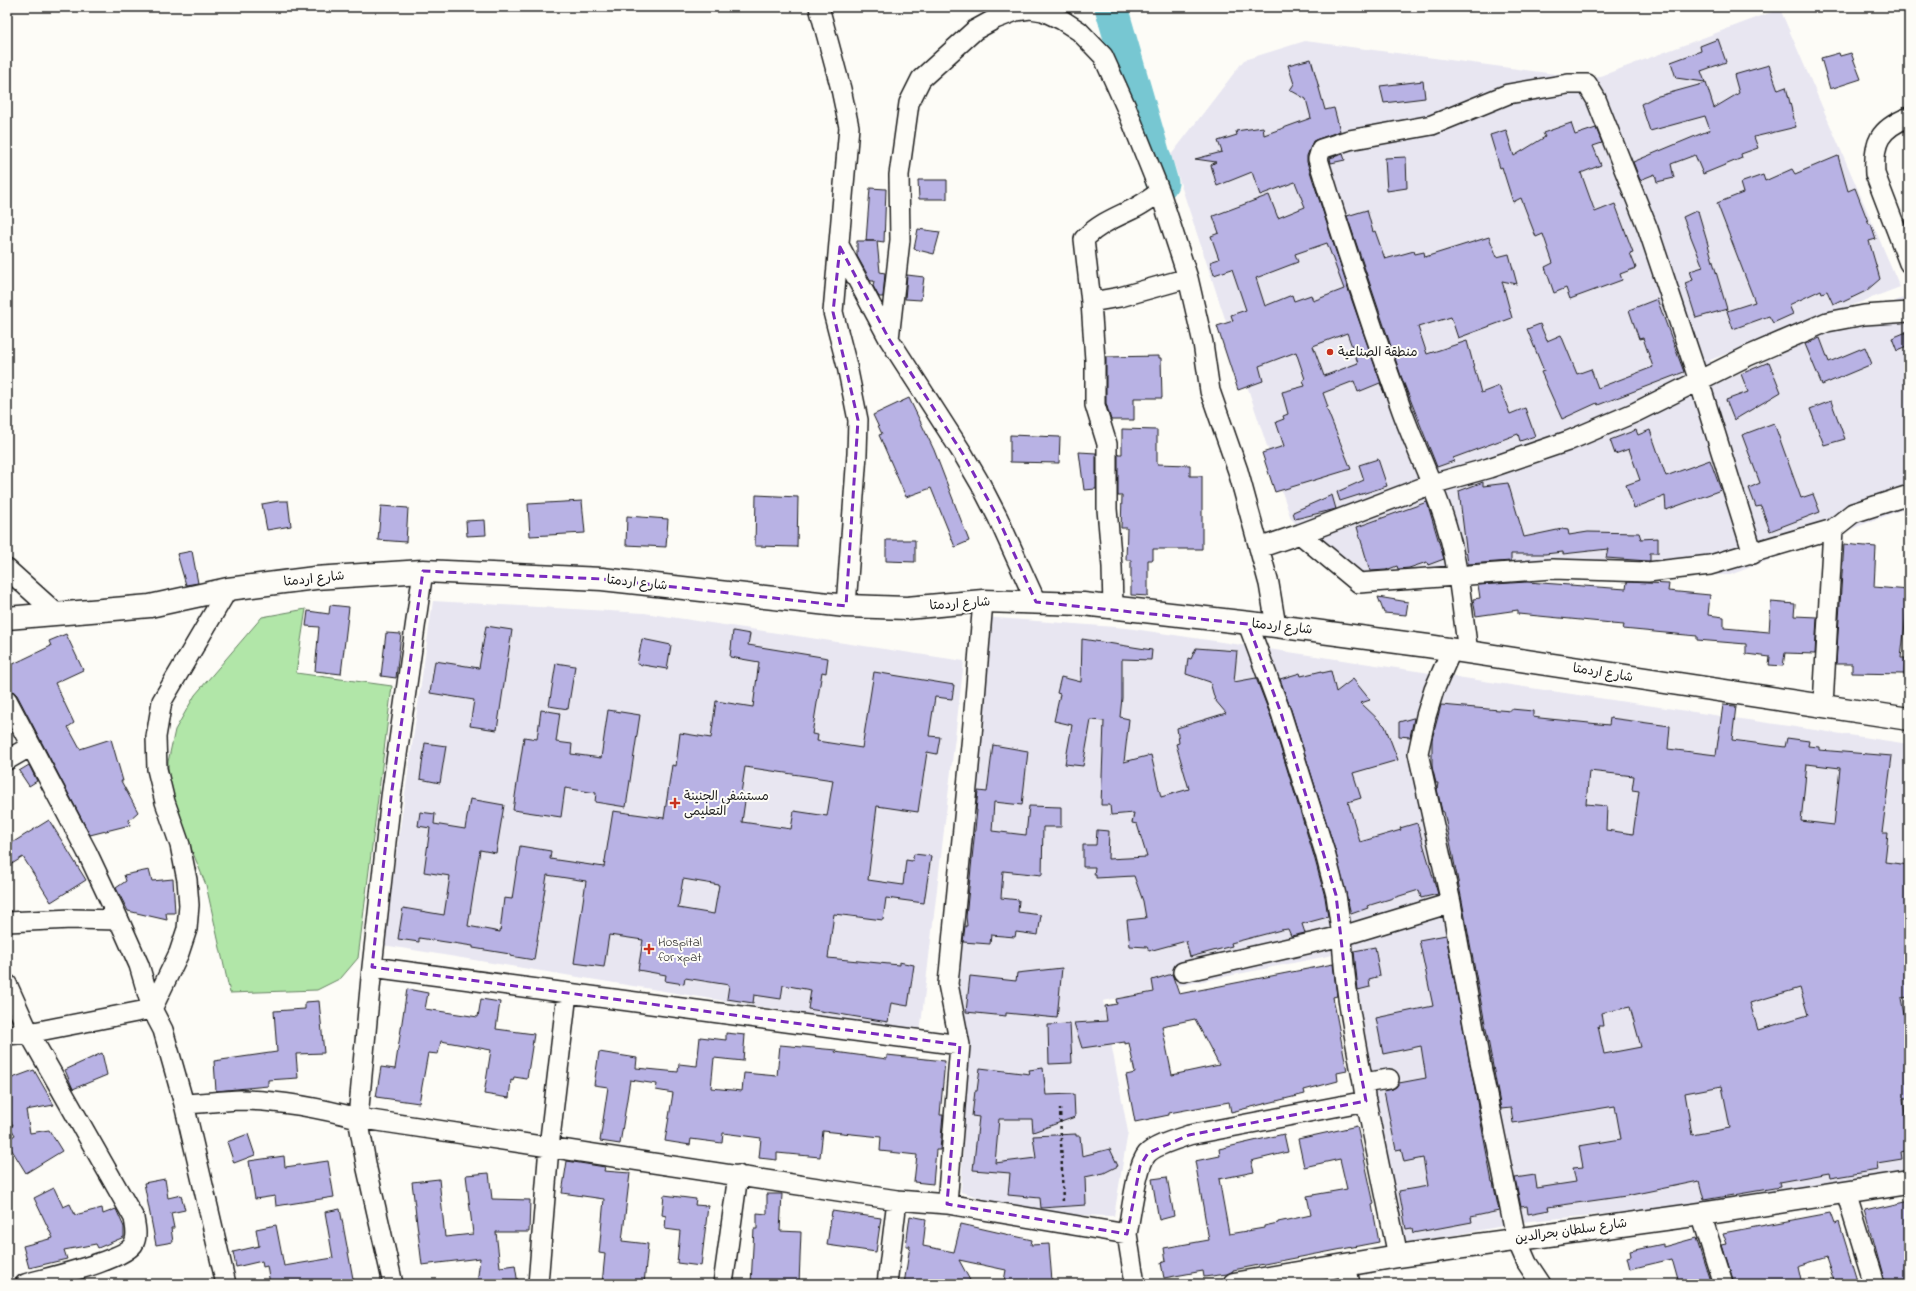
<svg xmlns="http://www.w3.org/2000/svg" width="1916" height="1291" viewBox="0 0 1916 1291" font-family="'Indie Flower','Playpen Sans Arabic',sans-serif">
<rect width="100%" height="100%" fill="#fdfcf7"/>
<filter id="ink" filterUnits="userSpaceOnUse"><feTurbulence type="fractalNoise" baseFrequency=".025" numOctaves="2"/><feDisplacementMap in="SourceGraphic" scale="8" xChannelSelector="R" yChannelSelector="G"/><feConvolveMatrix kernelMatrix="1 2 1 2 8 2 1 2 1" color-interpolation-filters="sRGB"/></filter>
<g filter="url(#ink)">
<path fill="#e8e6f1" d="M1780 9 1900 287 1710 360 1720 382 1909 295V507L1730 575 1359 580 1291 519 1171 155 1244 60 1305 41 1593 79Z
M433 601 644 613 964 661 920 1033 383 945Z
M985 617 1127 628 1909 744V1179L1808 1195 1529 1221 1403 1245 1343 953 1103 1001 1128 1132 1114 1216 1035 1214 961 1192 967 1061 954 975Z"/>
<path fill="#b1e6a8" stroke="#668162" d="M306 609 296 673 392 686 358 958 341 978 317 990 230 993 206 885 169 794 168 762 175 730 195 695 262 617Z"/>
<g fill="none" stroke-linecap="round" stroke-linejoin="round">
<path stroke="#77c7d2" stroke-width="33" d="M1111 7 1162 183"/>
</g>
<path fill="#b8b2e4" stroke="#1c1c1c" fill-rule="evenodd" d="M1718 39 1726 62 1701 71 1705 82 1676 78 1671 62 1701 51 1700 46Z
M1839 53 1840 56 1851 53 1861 79 1830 89 1821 58Z
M1311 59 1325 110 1334 108 1340 131 1313 141 1307 156V162L1348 289 1386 398 1380 383 1358 392 1354 381 1323 393 1328 407H1326L1351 469 1275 492 1262 453 1284 446 1276 422 1284 419 1283 416 1288 414 1282 392 1305 386 1303 380 1305 379 1296 352 1259 366 1263 381 1238 390 1217 326 1233 321 1231 315 1246 310 1232 269 1214 275 1210 262 1219 259 1211 236 1219 233 1213 216 1269 195 1278 218 1305 207 1295 182 1260 195 1252 172 1217 186 1211 165 1216 162 1195 159 1222 152 1218 141 1237 135 1236 131 1263 127 1264 135 1311 118 1306 99 1290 90 1294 84 1288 65ZM1327 243 1344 289 1313 301 1311 295 1294 301 1292 295 1265 306 1256 278 1298 262 1295 254ZM1347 333 1358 363 1324 376 1313 346Z
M1769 65 1778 90 1786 87 1796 127 1754 137 1758 148 1741 154 1742 158 1703 174 1695 155 1671 164 1674 178 1657 182 1655 174 1640 180 1633 162 1710 130 1705 116 1650 131 1641 104 1655 97 1706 83 1714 108 1739 93 1734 75Z
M1423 81 1425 98 1384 103 1380 86Z
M1571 123 1575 135 1596 128 1602 143 1593 146 1601 165 1581 173 1595 212 1615 204 1633 252 1630 253 1636 268 1620 274 1622 280 1570 299 1566 288 1554 293 1545 267 1553 263 1543 234 1536 237 1521 198 1513 202 1502 167 1500 168 1490 135 1506 130 1514 156 1545 137 1543 133Z
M1343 154 1345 160 1331 163 1330 158Z
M1838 156 1848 191 1855 188 1869 224H1871L1876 239 1869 241 1880 279 1866 291 1843 302 1841 300 1833 304 1827 291 1822 293 1821 290 1789 305 1793 314 1773 323 1769 316 1733 329 1727 311 1755 302 1717 203 1743 193 1740 183 1763 175 1765 181 1792 169 1795 174Z
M1406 157 1407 188 1387 191 1385 158Z
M918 180H947V199H919Z
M870 188 886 189 884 242 877 241 880 272 885 273 883 297H879L873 286 874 281H871L857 256V241H876H866Z
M1367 210 1373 232 1375 231 1385 259 1414 251 1415 254 1424 252 1425 257 1489 237 1497 257 1509 254 1517 284 1502 281 1512 318 1458 338 1451 317 1418 327 1427 354 1467 341 1481 393 1499 386 1510 414 1525 408 1535 436 1520 441 1518 434 1453 458 1454 461 1437 467 1401 376 1347 216Z
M1696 211H1698L1727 309 1696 318 1685 283 1693 280 1690 271 1703 267 1683 217Z
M918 229 940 232 934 254 914 249Z
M907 275 924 277 921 300 905 299Z
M1657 299 1684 372 1598 405 1597 403 1562 419 1541 372 1544 371 1527 329 1540 324 1547 341 1561 335 1577 374 1591 369 1598 388 1653 367 1643 338 1639 339 1629 310Z
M1909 331V346L1897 351 1892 338Z
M1820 338 1829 362 1865 347 1872 364 1822 385 1805 344Z
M1159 356V358H1161L1162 398H1134V420H1111L1106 403V357Z
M1769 362 1781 392 1734 420 1726 400 1748 392 1741 374Z
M909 398 934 450 969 541 955 547 931 488 906 497 879 435 882 434 873 415Z
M1831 401 1845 439 1824 445 1810 409Z
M1774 423 1801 498 1813 494 1820 512 1770 531 1761 506 1756 507 1749 488 1760 483 1742 435Z
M1122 429 1157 430V464L1190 465V476H1202V549H1153V560H1148V596L1131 595V560H1126L1127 528H1121L1122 496H1118V454H1122Z
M1636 430 1638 435 1650 430 1666 476 1710 460 1721 490 1666 510 1665 496 1634 508 1626 485 1640 480 1629 449 1615 454 1610 440Z
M1010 435 1060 437 1059 463 1010 462Z
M1079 452 1096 453V489L1084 490Z
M1378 459 1387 486 1340 501 1337 492 1364 480 1359 465Z
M1483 482V486L1508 483 1524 537 1562 529 1568 530 1569 535 1588 532 1639 533 1641 539 1658 538V553H1650V561H1648L1606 558 1608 549 1563 554V552L1545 554H1511V561L1468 564 1459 491Z
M756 495 798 497 797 547 755 546Z
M1332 495 1336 509 1295 519 1293 512Z
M279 501H288L291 526 267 530 262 504Z
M582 501 585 533 530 536 528 504Z
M1427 502 1444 559 1428 565 1427 562 1409 568 1398 569 1397 566 1386 570 1370 571 1357 527Z
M381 506 408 508 406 542 378 540Z
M627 516 668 519 666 547 626 545Z
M485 520 486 535 467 536 466 521Z
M886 540H915V562L886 561Z
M1844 544 1876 547 1874 587 1909 590 1901 658H1905L1904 674 1852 673V664H1836Z
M192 551 198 583 186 585 177 554Z
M1527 582 1626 589 1627 582 1669 584 1668 591 1710 595 1708 615 1724 617V628L1769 632 1771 602 1795 604 1794 616 1817 617 1815 654 1785 653 1783 666 1769 665 1770 657 1746 654V644L1697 640V636L1623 629 1624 625 1611 624 1612 623 1518 614V610L1476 616 1473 599 1480 598 1478 585Z
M1378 597 1408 602 1406 615 1384 613Z
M330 605 349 607 341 674 315 671 319 627 306 626 308 611 329 614Z
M486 626 512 630 497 730 470 726 474 700 430 693 435 661 479 668Z
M733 631 750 634 748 645 828 658 826 673 822 672 812 734 818 735 817 741 862 748 874 672 954 685 952 699 935 697 929 736 940 737 937 754 927 752 918 812 877 806 868 880 903 885 906 860 912 861 914 854 931 856 924 903 886 898 883 920 834 914 828 958 899 965V962L914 965 908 1006 891 1003 888 1022 808 1009 811 990 783 985 781 999 754 995 753 1003 727 999 729 985 685 978 684 984 665 981 666 975 638 970 643 940 609 935 604 967 574 963 586 881 547 875 534 960 510 956V954L473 948V946L419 938V942L398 939 403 908 444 915 450 876 424 872 430 828 418 826 420 812 435 814 434 824 465 829 470 799 504 805 496 853 480 850 468 926 500 932 504 898 512 899 520 846 551 851 550 859 604 867 613 811 664 818 672 765 676 766 680 733 711 738 716 701 753 707 759 662 730 657ZM745 767 833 780 827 816 794 811 791 829 742 822 745 801 740 800ZM683 879 719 885 714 914 678 908Z
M386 633 401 634 396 678 381 676Z
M66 634 83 670 55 683 74 723 68 727 80 749 111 739 123 781H121L138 812 129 820 130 825 90 835 17 695 13 691 7 689V667L51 646 49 641Z
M642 639 671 645 667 669 637 664Z
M1082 639 1152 650 1151 660 1122 659V698L1120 717 1129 719 1124 762 1151 755 1161 797 1189 789 1176 744 1179 743 1177 728 1226 713 1215 700 1210 682 1186 674 1188 658 1191 659 1196 648 1237 651 1234 682 1256 678 1271 717 1314 856 1325 897 1328 917 1302 924 1305 933 1291 936 1288 929 1281 930 1231 943 1232 946 1190 957 1186 941 1149 951 1147 947 1130 946 1127 920 1146 918 1143 901 1134 876 1096 878V875H1094L1095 867H1083V845H1096L1097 830 1109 831 1108 859 1147 857 1137 824 1132 823 1134 813 1111 815 1110 805H1101L1104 721 1091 720 1083 766 1065 764 1072 725 1054 721 1060 694 1057 693 1061 677 1081 682Z
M556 663 575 666 568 709 549 706Z
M1322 671V673L1331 671 1336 692 1353 679 1370 700 1361 703 1385 726 1398 760 1353 773 1361 798 1348 802 1360 842 1401 830 1400 828 1417 823 1438 894 1421 898 1419 890 1367 906 1368 908 1351 914 1335 850 1291 710 1280 679 1300 673 1301 676Z
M1441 705 1511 711V709L1533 711V717L1540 718 1609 725 1610 718 1670 726 1668 749 1716 755 1723 705 1736 706 1732 740 1785 747 1787 738 1809 741 1808 746 1819 747V750L1892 756 1882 833H1888L1885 862 1909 865V997L1901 998 1909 1039V1098H1903L1909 1150 1901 1152 1902 1159 1877 1163 1878 1170 1830 1178 1829 1173 1779 1182 1780 1187 1704 1200 1699 1181 1626 1196 1548 1207 1549 1210 1528 1214 1527 1206 1521 1207 1515 1178 1535 1175 1537 1188 1576 1182 1573 1168 1583 1167 1579 1146 1621 1139 1615 1106 1513 1123 1511 1108 1501 1109 1462 901 1444 812 1442 811 1437 789 1438 783H1436L1432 767V739ZM1807 764 1840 768 1834 825 1801 821ZM1589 771 1634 776 1632 790 1639 791 1633 834 1606 830 1607 806 1586 804ZM1800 988 1808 1015 1758 1030 1750 1003ZM1630 1007 1641 1047 1604 1054 1598 1026H1603L1601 1013ZM1722 1086 1730 1128 1692 1135 1685 1093Z
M541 710 560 713 556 742 572 744 571 754 601 758 608 710 640 715 626 807 595 802 596 793 565 788 561 817 513 810 524 737 537 739Z
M1413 718H1414L1410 737 1399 736V722Z
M425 743 446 746 440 783 420 779Z
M993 745 1028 751 1022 805 994 802 992 831 1026 835 1029 806 1061 807V827H1043L1042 875 1003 871 1001 898 1019 900 1018 912 1041 915 1038 935 1016 932 1015 937 991 935 990 944 963 942 965 926H967L966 917 977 810H976L978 791 987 792Z
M29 765 37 781 29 786 19 771Z
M49 820 86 880 51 902 23 857 7 867V846Z
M149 870 152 881 173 879 175 913H166L167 920 128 911 116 888 126 881 124 875Z
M1446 935 1492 1182H1493L1499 1211 1471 1217 1472 1222 1413 1233 1412 1228 1406 1229 1399 1191 1428 1186 1423 1158 1404 1162 1401 1149 1396 1150 1384 1091 1393 1089 1399 1083 1426 1078 1421 1046 1383 1054 1376 1018 1433 1006 1419 940Z
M1375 947 1380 976 1369 979 1370 987 1358 990 1354 951Z
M1333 964 1337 996 1333 997 1347 1071 1337 1073 1338 1081 1304 1090 1305 1094 1231 1112 1229 1102 1169 1113V1115L1135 1122 1126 1075 1135 1073 1129 1043 1125 1044V1042L1082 1048 1074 1023 1107 1021 1105 1006 1117 1004 1116 999 1154 992 1152 980 1172 974 1179 994ZM1195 1019 1219 1065 1172 1075 1162 1026Z
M1062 968 1057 1018 1006 1013V1016L966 1012 970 976 1016 981 1017 973Z
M407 989 428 993 425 1009 478 1017 481 999 500 1002 496 1029 534 1034 527 1079 514 1077 513 1081 511 1080 509 1098 484 1094 491 1050 441 1041 438 1054 428 1053 419 1103 376 1097 381 1067 395 1069Z
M319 1001 324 1053 296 1054 298 1078 268 1080V1086L216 1091 214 1061 277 1052 274 1011 305 1009V1002Z
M1070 1024 1072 1063 1049 1064 1048 1025Z
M726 1033 745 1035 743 1061 714 1058 711 1088 742 1091 744 1073 777 1076 780 1045 836 1050 835 1052 887 1059V1055L945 1061 940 1115H943L940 1150H936L933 1184 914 1182 917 1155 880 1151 881 1137 823 1131 820 1157 777 1153V1160L759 1158 761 1138 723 1133 722 1143 691 1139 690 1145 665 1141 673 1093 656 1090 657 1084 630 1080 620 1144 600 1141 608 1087 594 1085 599 1052 637 1058 636 1068 678 1072 679 1064 697 1066 700 1037 726 1040Z
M102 1053 107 1075 73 1089 65 1070Z
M980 1068 1030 1074 1029 1070 1043 1068 1046 1095 1074 1094 1075 1117 1033 1132 1032 1119H999L995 1163 1036 1158 1033 1136 1076 1134V1136H1080L1082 1156 1110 1149 1118 1166 1104 1173 1085 1177 1086 1205 1041 1208 1040 1198 1008 1195 1010 1173 973 1170 979 1117 972 1116 975 1091H977Z
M34 1070 54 1105 26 1110 30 1133 49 1130 62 1151 26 1173 7 1142V1140L15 1135 10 1127 13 1125 7 1116V1080Z
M1357 1126 1374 1204 1372 1205 1379 1242 1233 1270V1271L1227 1274 1204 1277 1203 1271 1164 1278 1161 1263 1166 1261 1164 1248 1209 1240 1195 1161 1220 1156 1219 1149 1284 1134 1288 1152 1251 1161 1254 1172 1219 1179 1229 1234 1264 1228V1226L1278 1223V1222L1311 1215 1307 1196 1347 1189 1340 1159 1304 1167 1298 1139Z
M248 1134 255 1155 234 1163 227 1142Z
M284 1156 285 1167 328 1161 334 1197 276 1206 275 1196 255 1199 249 1161Z
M567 1161 605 1167 604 1171 630 1173 622 1241 648 1244 644 1284H602L605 1254 599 1253 604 1199 562 1193Z
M489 1173 492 1199 530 1200 529 1232H496L500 1267 515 1265 518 1284H477L480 1258 422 1265 412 1182 439 1179 445 1237 473 1234 466 1175Z
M1167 1177 1174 1216 1159 1220 1152 1179Z
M165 1179 168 1198 181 1195 185 1210 171 1213 174 1228H171L173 1242 156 1245 144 1183Z
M54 1188 63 1207 70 1204 75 1215 102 1208 103 1214 116 1209 124 1227V1237L98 1248 96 1244 64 1250 67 1259 29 1268 23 1246 53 1238 34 1198Z
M767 1194H782L780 1231 801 1232 799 1284H751L754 1229H757V1213L767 1214Z
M664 1195 696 1199 695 1205 708 1206 701 1266 677 1263 680 1231 665 1229 666 1216 662 1215Z
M1909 1200V1284H1885L1865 1210Z
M340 1209 354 1284H270L267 1266 263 1267 262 1261 236 1267 233 1252 259 1246 256 1229 276 1225 284 1266 333 1258 325 1212Z
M832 1211 881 1218 876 1252 827 1245Z
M1830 1213 1834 1224 1839 1222 1858 1284H1836L1827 1257 1798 1266 1802 1284H1734L1722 1245 1727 1244 1723 1233Z
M910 1216 926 1219 923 1246 954 1252 961 1224 1032 1240 1031 1245 1049 1244 1052 1281 1016 1284 1004 1281 1006 1270 959 1260 972 1284H904L910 1246H906Z
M1696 1238 1711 1284H1679L1672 1259 1630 1269 1627 1257 1631 1256 1630 1251 1663 1244V1247Z"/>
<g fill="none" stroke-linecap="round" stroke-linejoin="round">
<defs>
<path id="minor" d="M819 7 841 89 849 127 833 312 847 366 858 420 857 454 846 606
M1909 117C1879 129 1873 142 1875 174L1909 263
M1160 192C1151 198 1142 205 1133 209 1114 218 1099 224 1084 239L1091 302 1120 297 1188 278
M840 247 889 339 963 454 981 485 998 518 1036 602
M1091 302 1095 360V405L1107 444V509L1112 567 1113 608
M889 339 900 240 899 175 909 103 921 79 975 30 995 19 1016 11 1030 9 1043 11 1062 20 1079 31 1103 56 1126 107 1160 192 1188 278 1203 343 1210 391 1238 471 1269 584 1276 626
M1300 534 1359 583 1552 569 1648 572 1710 565 1833 529 1853 513 1909 495
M1259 548 1300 534 1432 484 1489 468 1568 441 1636 412 1748 356 1827 322 1864 315 1909 312
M7 569 57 614
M1248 624 1281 713 1325 853 1336 895 1342 936 1451 903
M1452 649 1434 690 1426 716 1418 753 1451 903 1478 1051 1516 1238 1527 1263 1541 1284
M1468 652C1462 610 1459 565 1446 524 1434 485 1416 449 1402 411 1372 328 1344 244 1318 159L1321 149 1349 140 1432 125 1508 94 1568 84H1587L1596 99 1648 229 1699 381 1753 554
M7 700 87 852 119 920 139 965 152 1009
M1823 705 1833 529
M7 760 31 746
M7 922 72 919 119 920
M372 967 960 1045 948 984 972 735 983 601
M1183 972 1342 936C1344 986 1354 1034 1363 1083
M7 984 29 1033 7 1035
M152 1009 179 953 187 929 189 905 187 880 180 845 165 802 157 769 156 737 162 701 228 589
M960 1045 947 1204 1127 1234C1131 1216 1136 1166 1147 1154 1155 1145 1178 1139 1189 1135L1366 1101 1398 1256
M1365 1096 1363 1083 1389 1079
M184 1104C203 1103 221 1101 240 1100 280 1100 320 1108 358 1118L897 1200 947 1204
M1846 1193 1874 1284
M1701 1214 1723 1284
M1127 1234 1135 1284
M1346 1265 1350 1284
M25 1284C45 1278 127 1260 134 1243 138 1235 135 1226 134 1218L29 1033 152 1009 163 1030 184 1104 226 1284
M393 1284 367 1169 358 1118 372 967 391 797 423 571
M538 1284 549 1147 567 993
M723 1284 738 1175
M887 1284 897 1200"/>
<path id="tertiary" d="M1234 1284 1398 1256 1701 1214 1909 1182"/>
<path id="secondary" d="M7 618 150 606 228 589 315 578 423 571 602 579 846 606 907 608 983 601 1083 604 1276 626 1428 646 1909 719"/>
</defs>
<use href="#minor" stroke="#1c1c1c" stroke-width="22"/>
<use href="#tertiary" stroke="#1c1c1c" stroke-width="25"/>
<use href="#secondary" stroke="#1c1c1c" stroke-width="25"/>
<path stroke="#1c1c1c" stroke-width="2.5" stroke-dasharray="3 3" stroke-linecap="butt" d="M1060 1108 1063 1204"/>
<use href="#minor" stroke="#fdfcf7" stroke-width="19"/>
<use href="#tertiary" stroke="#fdfcf7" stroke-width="22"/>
<use href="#secondary" stroke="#fdfcf7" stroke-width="22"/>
</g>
</g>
<path fill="none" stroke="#7b2cbf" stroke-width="3" stroke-dasharray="8 5" stroke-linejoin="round" d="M840 247 889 339 963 454 998 518 1036 602 1248 624 1281 713 1336 895 1349 1009 1366 1101 1189 1135 1148 1153 1140 1166 1127 1234 947 1204 960 1045 372 967 391 797 423 571 602 579 846 606 858 420 833 312Z"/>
<g fill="#c8321e" stroke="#fdfcf7" stroke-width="1.5">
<circle cx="1330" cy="352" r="4"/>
<path d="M673 797h4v4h4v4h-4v4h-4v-4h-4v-4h4z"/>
<path d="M647 943h4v4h4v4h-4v4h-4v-4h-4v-4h4z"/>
</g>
<g text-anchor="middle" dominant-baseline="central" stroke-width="4" stroke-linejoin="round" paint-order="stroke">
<g font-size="13" fill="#1c1c1c" stroke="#fdfcf7" text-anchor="start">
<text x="1338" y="352">منطقة الصناعية</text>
<text x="684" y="796">مستشفي الجنينة<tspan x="684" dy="15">التعليمى</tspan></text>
<text x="658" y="942">Hospital<tspan x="658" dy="15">for xpat</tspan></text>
</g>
<g font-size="13" fill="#1c1c1c" stroke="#fdfcf7">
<text transform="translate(314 579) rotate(-6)">شارع اردمتا</text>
<text transform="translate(637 583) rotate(6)">شارع اردمتا</text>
<text transform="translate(960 604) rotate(-4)">شارع اردمتا</text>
<text transform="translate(1282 627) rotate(6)">شارع اردمتا</text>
<text transform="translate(1603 673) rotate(9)">شارع اردمتا</text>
<text transform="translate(1571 1231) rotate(-8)">شارع سلطان بحرالدين</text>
</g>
</g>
<rect width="1916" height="1291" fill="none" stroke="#fdfcf7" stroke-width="24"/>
<rect x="12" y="12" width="1892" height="1267" fill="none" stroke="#1c1c1c" stroke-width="1.5" filter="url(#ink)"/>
</svg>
